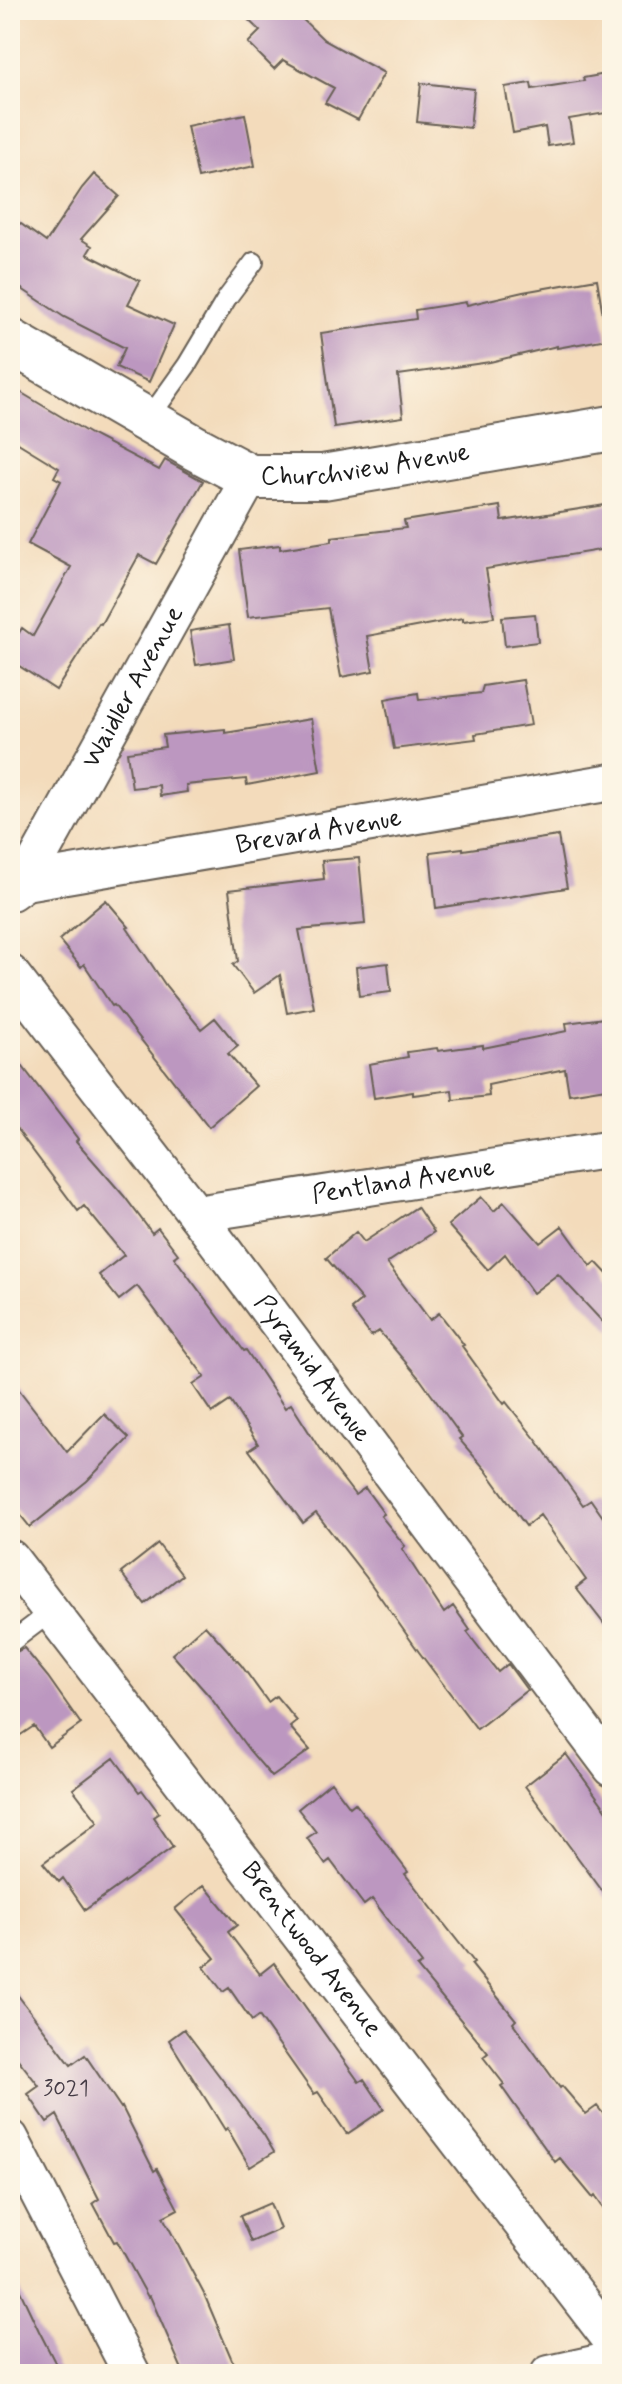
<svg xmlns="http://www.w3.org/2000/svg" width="622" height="2384" viewBox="0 0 622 2384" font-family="Mynerve,sans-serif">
<rect width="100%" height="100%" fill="#fcf5e5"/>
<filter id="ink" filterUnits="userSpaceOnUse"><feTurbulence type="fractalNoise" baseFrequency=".0125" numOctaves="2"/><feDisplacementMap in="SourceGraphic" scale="16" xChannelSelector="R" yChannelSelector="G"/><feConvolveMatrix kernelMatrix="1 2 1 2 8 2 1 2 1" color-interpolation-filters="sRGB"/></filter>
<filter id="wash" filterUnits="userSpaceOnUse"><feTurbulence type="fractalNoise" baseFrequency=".006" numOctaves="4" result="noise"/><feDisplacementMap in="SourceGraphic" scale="32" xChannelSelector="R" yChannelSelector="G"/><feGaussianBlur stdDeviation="1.8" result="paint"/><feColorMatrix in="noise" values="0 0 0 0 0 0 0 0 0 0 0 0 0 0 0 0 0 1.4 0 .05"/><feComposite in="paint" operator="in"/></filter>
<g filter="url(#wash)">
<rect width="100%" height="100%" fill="#f3dbbb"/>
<g id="blocks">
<path fill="#bc97c0" d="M238 10H293L324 40 384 73 358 120 325 103 334 88 283 60 274 69 248 43 260 31Z
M612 73V112L569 119 573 142 548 146 545 127 513 133 505 87 531 83 532 89 584 81 583 78Z
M421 83 474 89 470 128 417 122Z
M245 114 255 166 198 178 187 126Z
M94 174 119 196 81 239 92 246 87 254 140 281 128 304 174 325 149 382 116 367 125 348 64 317 10 281V216L46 242 82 188Z
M597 279 607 339 557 348V346L490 362 398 375 403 417 334 427 321 333 416 319 415 310 466 302 467 305 523 292Z
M10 386 92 435 159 470 165 460 203 481 156 564 139 555 101 624 99 623 56 690 10 660V647L22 628 33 636 71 567 28 544 61 481 54 477 59 468 10 438Z
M612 504V548L486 569 494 617 463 621V618L367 636 373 671 341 677 328 608 248 617 239 550 280 545V549L332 541V537L406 528 404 521 500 506 502 521Z
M535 614 538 642 505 646 502 617Z
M229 625 234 659 196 665 190 631Z
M523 680 531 725 475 734 476 739 394 749 385 699 418 693 419 700 481 693 483 686Z
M311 719 320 771 247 785 246 779 186 785 187 792 160 796 159 785 132 788 127 752 165 747 163 735 225 729V733Z
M558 836 567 888 436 908 430 852 463 848V850Z
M359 858 365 924 299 930 314 1008 287 1013 280 975 254 993 233 965 238 961 229 890 324 879 322 861Z
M106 900 129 927 127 928 166 986 201 1029 215 1018 238 1046 228 1054 256 1086 209 1127 114 1005 112 1006 84 964 81 967 59 940Z
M388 963 391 992 359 996 356 967Z
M612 1017V1087L569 1094 565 1069 488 1085 489 1096 453 1100 452 1090 413 1095V1092L374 1098 369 1064 408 1057 407 1052 437 1048 438 1051 483 1045V1048L567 1031 566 1023Z
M10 1050 78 1139 76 1141 124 1196 152 1233 158 1228 178 1254 174 1257 244 1351 246 1350 285 1408 291 1404 319 1448 355 1495 365 1488 384 1514 381 1516 405 1546 402 1549 444 1613 453 1606 470 1630 467 1632 498 1672 508 1664 527 1690 477 1729 419 1652 366 1577 316 1513 303 1523 249 1450 258 1444 230 1401 212 1413 193 1385 205 1377 137 1286 119 1300 99 1275 124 1255 84 1206 78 1211 10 1120Z
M481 1197 494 1211 504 1202 540 1243 562 1226 591 1266 596 1262 612 1279V1332L558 1274 533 1293 505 1254 488 1270 448 1225Z
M417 1207 434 1232 387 1263 430 1320 439 1313 464 1345 462 1346 504 1404 506 1402 537 1441 583 1505 591 1500 612 1530V1634L576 1588 586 1580 540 1515 526 1526 485 1469 459 1439 462 1437 420 1379 379 1331 371 1336 351 1309 362 1300 326 1258 356 1232 364 1242Z
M10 1378 67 1452 104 1414 129 1438 87 1481 30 1527 10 1502Z
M158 1544 182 1575 145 1604 121 1573Z
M205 1625 241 1665 268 1702 276 1696 297 1721 290 1727 310 1750 272 1777 249 1750 210 1697 172 1654Z
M24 1648 48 1677 81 1724 49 1747 34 1726 10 1742V1655Z
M566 1754 612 1818V1904L525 1786Z
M114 1758 139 1792 142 1790 159 1813 153 1817 173 1847 85 1910 63 1878 59 1882 43 1863 98 1822 73 1789Z
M331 1782 350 1807 355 1803 408 1872 405 1874 474 1962 471 1964 516 2020 513 2023 560 2088 562 2086 586 2114 597 2106 612 2125V2220L595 2196 593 2198 560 2158 555 2162 501 2086 504 2084 483 2057 488 2053 417 1967 422 1964 372 1899 364 1905 330 1860 325 1864 307 1838 316 1832 298 1809Z
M204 1885 237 1925 228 1932 260 1974 274 1963 359 2082 364 2079 384 2109 347 2134 318 2092 314 2094 259 2016 252 2021 229 1988 223 1992 204 1967 215 1958 175 1909Z
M10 1985 71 2065 85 2055 121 2108 122 2107 154 2171 157 2169 178 2209 163 2217 204 2294 238 2374H184L150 2296 148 2297 117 2241 114 2242 93 2203 99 2199 57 2115 47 2122 28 2094 39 2086 10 2049Z
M184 2029 264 2135 274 2152 250 2167 227 2128 225 2130 169 2040Z
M270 2203 280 2229 251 2242 240 2216Z
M10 2270 39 2331 61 2374H18L10 2357Z"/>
</g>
</g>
<g filter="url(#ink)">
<use href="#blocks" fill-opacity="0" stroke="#675f54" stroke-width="2"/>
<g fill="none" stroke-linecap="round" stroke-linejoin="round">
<defs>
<path id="service" d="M147 421 187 365 227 298 254 262
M10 1643 51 1612"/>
<g id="minor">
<path id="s1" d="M25 882 612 782"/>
<path id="s2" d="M11 892 25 882 250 477"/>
<path id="s3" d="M10 973 196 1214 612 1768"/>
<path id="s4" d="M196 1214 612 1149"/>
<path id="s5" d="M10 1558 612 2341"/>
<path d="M10 2138 132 2374"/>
<path d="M549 2374 612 2360"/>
</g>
<g id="tertiary">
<path id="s6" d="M10 341 195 448 250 477H323L612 428"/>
</g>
</defs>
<use href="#service" stroke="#675f54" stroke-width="22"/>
<use href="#minor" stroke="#675f54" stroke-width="40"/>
<use href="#tertiary" stroke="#675f54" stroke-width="48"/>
<use href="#service" stroke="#fff" stroke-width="18"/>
<use href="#minor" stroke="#fff" stroke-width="36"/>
<use href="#tertiary" stroke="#fff" stroke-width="44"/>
</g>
</g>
<g text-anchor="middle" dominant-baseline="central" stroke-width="6" stroke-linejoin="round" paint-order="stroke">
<g font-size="22" fill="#443b45">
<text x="66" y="2089">3021</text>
</g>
<g font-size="26" fill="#1c1c1c" stroke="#fcf5e5">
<text stroke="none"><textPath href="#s6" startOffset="392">Churchview Avenue</textPath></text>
<text stroke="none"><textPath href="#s2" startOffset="240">Waidler Avenue</textPath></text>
<text stroke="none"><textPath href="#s1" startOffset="298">Brevard Avenue</textPath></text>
<text stroke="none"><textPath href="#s4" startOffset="210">Pentland Avenue</textPath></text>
<text stroke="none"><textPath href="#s3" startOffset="498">Pyramid Avenue</textPath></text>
<text stroke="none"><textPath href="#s5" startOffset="494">Brentwood Avenue</textPath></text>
</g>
</g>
<rect width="622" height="2384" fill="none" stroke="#fcf5e5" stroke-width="40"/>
</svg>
